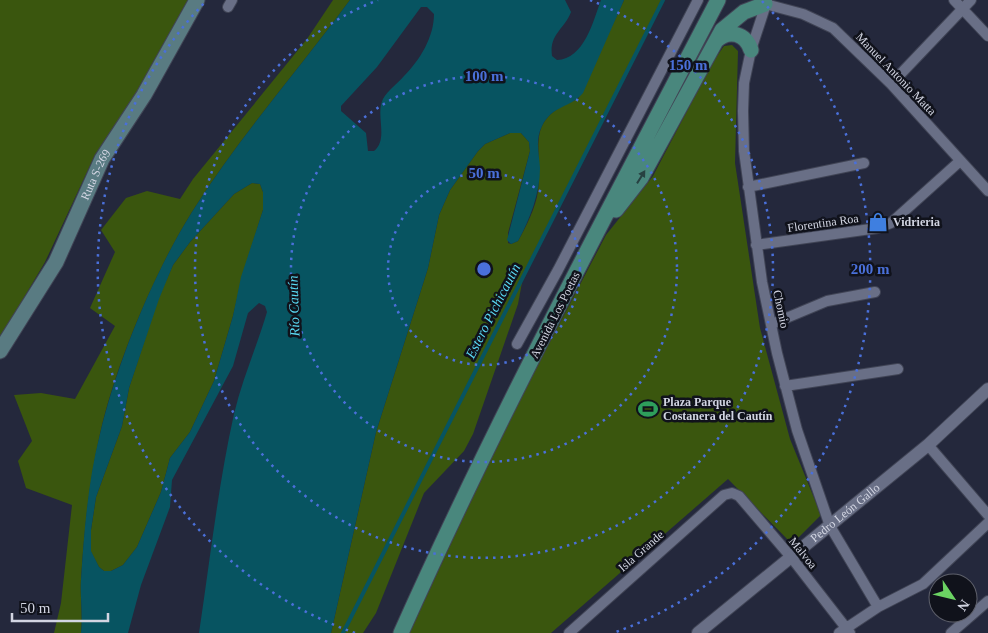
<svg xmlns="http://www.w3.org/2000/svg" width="988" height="633" viewBox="0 0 988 633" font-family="Georgia,serif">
<rect width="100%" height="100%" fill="#24283c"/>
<path fill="#3a560e" d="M0 0H189L142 85 95 155 45 262 0 338Z
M333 0H350C298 71 239 137 192 212 155 271 115 366 100 434 89 482 84 532 81 580 80 598 83 615 81 633H54L61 603 72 505 26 488 18 461 32 441 14 395 41 393 75 399 115 326 90 308 115 252 101 230 126 198 147 191 180 199 193 179 307 39Z
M624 0H663L524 272 518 304 473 434 464 451 424 493 376 613 363 633H331L376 432 428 268 439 215 450 190 478 151 485 144 510 133H521L529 142 530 151 508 233V243L511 244 518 241C526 227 536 207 538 191 543 144 523 120 578 99Z
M732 45 738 51 735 163 760 328 790 439 821 515 792 544 728 479 551 633H407L437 557 606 235 653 176 712 63 724 46Z
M252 183 260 184 263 192V210L242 277 233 316 214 381 190 432 170 458 161 492 137 547 123 565 111 571H104L99 567 91 552V530L96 497 122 426 129 388 158 299 173 265 190 242 234 194Z"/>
<path fill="#075461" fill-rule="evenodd" d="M350 0H565L571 12C564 30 549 34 552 56L557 60C584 59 593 22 601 0H624L583 93C571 108 552 105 542 126 535 140 539 153 540 168 540 193 530 219 518 241L511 244 507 240 530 151 529 142 521 133H510L485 144 478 151 450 190 439 215 428 268 376 432 331 633H199C210 560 218 486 234 414 242 380 257 346 267 312L265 306 259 303 248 313 233 366 172 480 170 507 141 585 128 633H81C83 615 80 598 81 580 84 532 88 481 100 434 117 363 153 274 192 212 239 137 298 71 350 0ZM421 7H427L434 14C434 37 420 60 404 76 397 84 388 90 383 99 375 115 389 139 374 151H368L366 133 341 111V106L377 67ZM252 183 260 184 263 192V210L241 277 233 316 214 381 190 432 170 458 161 492 137 547 123 565 111 571H104L99 567 91 551V530L96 497 122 426 129 388 159 299 173 265 190 242 234 194Z"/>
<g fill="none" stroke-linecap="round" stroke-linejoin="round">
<path stroke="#075461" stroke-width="4" d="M343 633 663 0"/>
<defs>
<path id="minor" d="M954 0 988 36
M767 1 751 50 744 83 743 111 744 151 762 282 777 353 797 430 830 526 878 607
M765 4 803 14 833 28 891 84 988 191
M228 7 232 0
M891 84 971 0
M748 187 864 163
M756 245 878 228 891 223 960 161
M772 324 827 301 875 292
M517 344 558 270 698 0
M785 386 898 369
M928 445 988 515
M569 633 724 495 732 493 739 496 791 557 850 633
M839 633 878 607 923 584 988 523
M951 633 988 601"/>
<g id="tertiary">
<path id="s1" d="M698 633 928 445 988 389"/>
</g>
<g id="secondary">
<path id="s2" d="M0 351 56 262 102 159 144 95 197 0"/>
</g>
<path id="primary" d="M716 41C729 28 746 34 751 50
M616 210 641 178 722 30 744 12 765 4
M401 633C497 418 609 209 718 0"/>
</defs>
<use href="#minor" stroke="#404455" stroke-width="12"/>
<use href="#tertiary" stroke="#404455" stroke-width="14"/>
<use href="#secondary" stroke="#404455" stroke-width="17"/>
<use href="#primary" stroke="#404455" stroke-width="17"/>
<use href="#minor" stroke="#696f86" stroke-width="10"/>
<use href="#tertiary" stroke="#696f86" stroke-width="12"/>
<use href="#secondary" stroke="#597b82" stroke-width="15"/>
<use href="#primary" stroke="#49877d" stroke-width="15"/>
</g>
<defs><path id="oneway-solid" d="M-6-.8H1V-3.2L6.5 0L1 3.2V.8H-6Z" transform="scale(1.25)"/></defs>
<use fill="#274142" href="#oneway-solid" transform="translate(641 177) rotate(-58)"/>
<g fill="none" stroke="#4a70da" stroke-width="2.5" stroke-dasharray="2.5 5">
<circle cx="484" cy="269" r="96"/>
<circle cx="484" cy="269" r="193"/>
<path d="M590 0A289 289 0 1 1 378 0"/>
<path d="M355 633A386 386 0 0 1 206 1M762 1A386 386 0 0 1 613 633"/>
</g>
<defs>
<symbol id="shop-bare" viewBox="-9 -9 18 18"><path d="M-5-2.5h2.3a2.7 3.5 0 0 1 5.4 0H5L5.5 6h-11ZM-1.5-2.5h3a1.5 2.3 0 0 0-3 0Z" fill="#3f7fe0" stroke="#10121b" stroke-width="2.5" paint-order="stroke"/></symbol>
<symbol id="stadium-bare" viewBox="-9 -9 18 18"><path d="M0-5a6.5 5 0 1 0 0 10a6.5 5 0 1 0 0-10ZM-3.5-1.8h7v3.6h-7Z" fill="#2e9e5b" stroke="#10121b" stroke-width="2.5" paint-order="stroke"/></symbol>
</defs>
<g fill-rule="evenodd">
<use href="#shop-bare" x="864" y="208" width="28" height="28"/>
<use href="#stadium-bare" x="634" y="395" width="28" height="28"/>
</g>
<g text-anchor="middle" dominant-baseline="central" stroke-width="5" stroke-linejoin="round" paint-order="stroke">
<g font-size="12" fill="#d2d5e2" stroke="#10121b">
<text transform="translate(896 74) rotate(46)">Manuel Antonio Matta</text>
<text stroke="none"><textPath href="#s2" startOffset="201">Ruta S-269</textPath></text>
<text transform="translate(823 223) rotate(-8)">Florentina Roa</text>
<text transform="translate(781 309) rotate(78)">Chomio</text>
<text transform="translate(555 315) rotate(-63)">Avenida Los Poetas</text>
<text stroke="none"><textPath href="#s1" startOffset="190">Pedro León Gallo</textPath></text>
<text transform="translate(641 551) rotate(-41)">Isla Grande</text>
<text transform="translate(803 553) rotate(51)">Malvoa</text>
</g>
<g font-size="12" font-weight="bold" fill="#d2d5e2" stroke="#10121b" text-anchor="start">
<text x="893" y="222">Vidrieria</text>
<text x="663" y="402">Plaza Parque<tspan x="663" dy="14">Costanera del Cautín</tspan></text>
</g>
<g font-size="14" font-style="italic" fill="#5adaf4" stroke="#10121b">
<text transform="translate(294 306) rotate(-92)">Río Cautín</text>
<text transform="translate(493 311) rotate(-63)">Estero Pichicautín</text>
</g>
</g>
<circle cx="484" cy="269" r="8" fill="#4a70da" stroke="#10121b" stroke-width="2.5"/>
<g font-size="15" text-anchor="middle" font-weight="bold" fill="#4a70da" stroke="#10121b" stroke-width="5" stroke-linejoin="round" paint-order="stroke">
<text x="688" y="70">150 m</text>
<text x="484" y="81">100 m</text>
<text x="484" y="178">50 m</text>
<text x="870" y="274">200 m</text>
</g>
<g transform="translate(953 598) rotate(125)"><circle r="24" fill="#10121b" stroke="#5e606b"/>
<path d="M0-4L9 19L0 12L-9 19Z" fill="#6bd363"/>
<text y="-8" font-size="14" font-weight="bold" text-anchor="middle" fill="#d2d5e2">N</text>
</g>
<path d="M12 613v8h96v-8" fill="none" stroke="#d2d5e2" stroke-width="2.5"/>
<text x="20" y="613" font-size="15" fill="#d2d5e2" stroke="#10121b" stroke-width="4" paint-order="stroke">50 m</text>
</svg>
